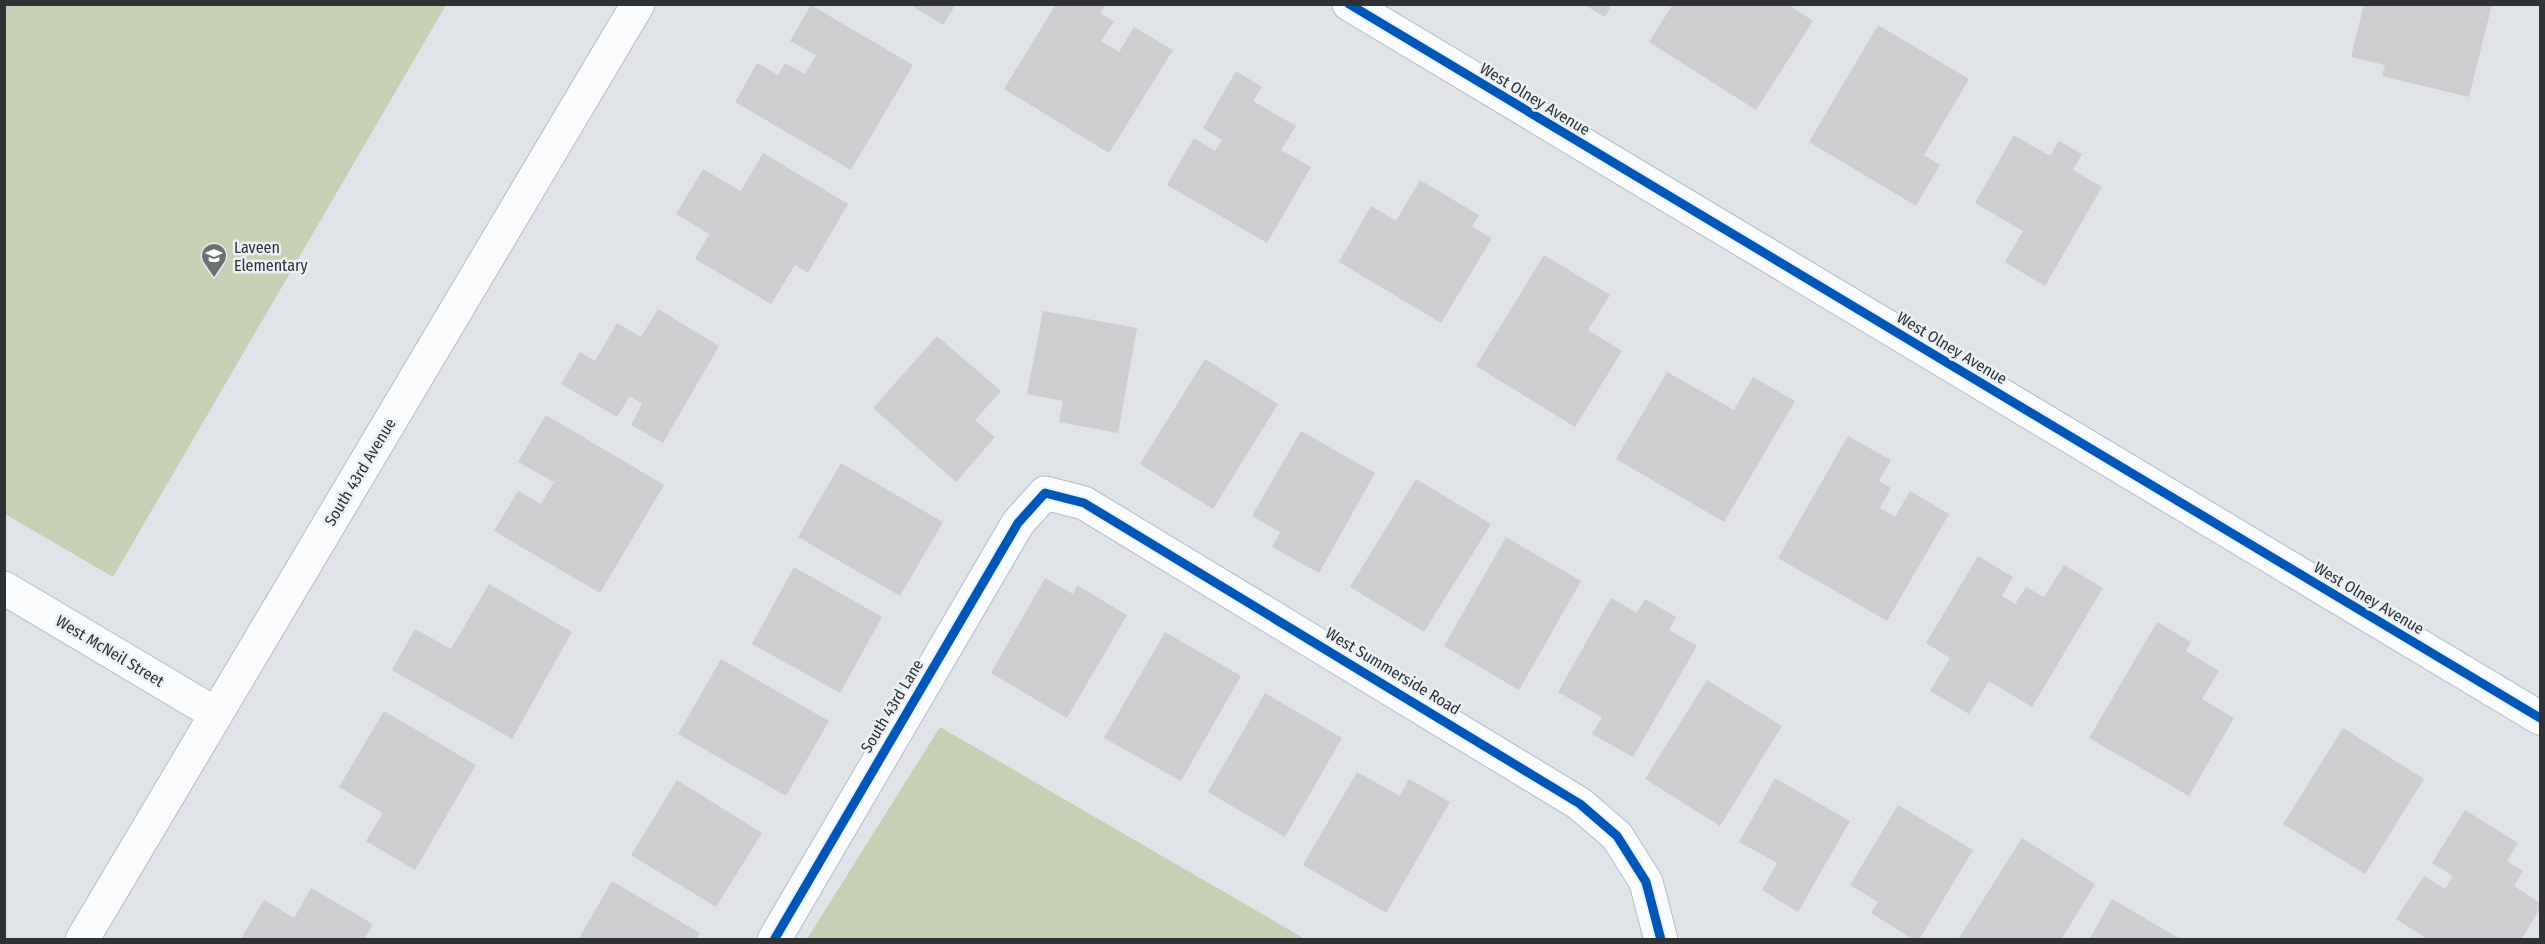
<svg xmlns="http://www.w3.org/2000/svg" width="2545" height="944" viewBox="0 0 2545 944" font-family="'Fira Sans Condensed',sans-serif">
<rect width="100%" height="100%" fill="#e0e4e8"/>
<path fill="#c7d0b4" d="M5 4 446 5 113 577 5 514Z
M940 727 1305 939H807Z"/>
<path fill="#cecdcf" d="M909 4H956L943 25Z
M1056 4H1106L1100 13 1114 21 1101 41 1119 52 1134 27 1173 50 1109 153 1004 89Z
M1583 4H1612L1605 17Z
M1673 4H1788L1813 21 1756 110 1649 42Z
M2364 4H2492L2469 97 2382 76 2385 65 2351 57Z
M811 5 913 65 851 170 735 102 757 63 778 75 785 63 805 74 816 55 790 41Z
M1878 25 1969 79 1924 155 1940 165 1916 206 1809 142Z
M1236 71 1262 87 1253 101 1296 126 1281 150 1311 167 1267 243 1167 185 1194 138 1215 151 1222 140 1203 128Z
M2014 135 2050 156 2059 141 2082 154 2073 170 2102 187 2045 286 2005 262 2023 231 1975 203Z
M763 153 848 204 808 273 795 265 771 304 695 259 709 234 676 214 703 169 741 191Z
M1420 180 1479 215 1472 227 1492 238 1441 323 1339 262 1371 206 1396 221Z
M1544 255 1610 295 1588 330 1622 351 1575 427 1476 366Z
M658 309 719 346 663 443 631 425 642 404 630 396 617 417 561 384 580 352 595 361 617 323 641 337Z
M1043 311 1137 328 1118 433 1059 422 1063 401 1027 394Z
M937 336 1001 391 975 420 995 437 956 482 873 408Z
M1205 359 1278 404 1213 509 1140 464Z
M1667 372 1734 410 1753 377 1795 401 1724 522 1616 459Z
M546 415 664 485 600 593 494 531 518 491 541 504 554 482 518 462Z
M1301 431 1375 473 1319 573 1272 547 1280 532 1252 516Z
M1848 436 1891 460 1879 481 1891 488 1880 508 1895 517 1910 491 1949 514 1887 621 1778 558Z
M841 463 943 522 900 596 798 537Z
M1416 479 1491 524 1424 632 1350 587Z
M1506 537 1581 581 1519 690 1444 646Z
M1978 556 2013 577 2002 596 2015 604 2026 587 2044 597 2064 565 2103 588 2032 707 1989 681 1969 714 1930 691 1950 658 1926 643Z
M794 567 882 617 840 693 752 644Z
M1045 578 1073 594 1077 585 1127 615 1067 718 991 673Z
M489 584 572 632 512 739 392 670 415 629 451 649Z
M1611 598 1637 613 1645 599 1676 617 1669 630 1697 646 1633 757 1592 734 1602 717 1558 692Z
M2157 622 2191 642 2186 651 2219 671 2202 699 2234 718 2189 796 2089 738Z
M1165 632 1241 676 1181 781 1104 738Z
M721 659 829 721 786 796 678 734Z
M1707 680 1782 726 1720 826 1645 779Z
M1265 693 1342 738 1285 837 1208 792Z
M384 711 476 765 415 870 366 841 383 813 339 787Z
M2343 728 2424 779 2365 874 2283 824Z
M1357 772 1400 796 1409 779 1450 802 1386 913 1303 865Z
M1775 778 1850 821 1798 912 1762 890 1777 863 1739 842Z
M677 780 762 833 716 907 631 855Z
M1898 805 1973 850 1919 940H1914L1871 913 1878 902 1850 885Z
M2465 810 2518 843 2507 861 2523 871 2514 886 2540 903V908L2521 940H2429L2396 919 2424 876 2445 889 2453 876 2432 863Z
M2022 838 2095 884 2061 940H1961L1959 938Z
M612 881 700 933 696 940H578Z
M311 888 373 924 364 940H240L264 900 294 918Z
M2112 899 2182 940H2089Z"/>
<g fill="none" stroke-linecap="round" stroke-linejoin="round">
<defs>
<path id="minor" d="M1349 4 2540 718
M4 588 216 714
M82 940 638 4
M774 940 1018 523 1045 493 1084 503 1580 804 1617 836 1646 882 1661 940"/>
</defs>
<use href="#minor" stroke="#babdc0" stroke-width="35"/>
<use href="#minor" stroke="#fafbfc" stroke-width="33"/>
<defs>
<path id="cycleway" d="M1349 4 2540 718
M774 940 1018 523 1045 493 1084 503 1580 804 1617 836 1646 882 1661 940"/>
</defs>
<use href="#cycleway" stroke="#eaf2f8" stroke-width="13"/>
<use href="#cycleway" stroke="#0057b8" stroke-width="9"/>
</g>
<defs>
<symbol id="school-pin" viewBox="-11 -11 22 30"><path d="M0 17L-7.5 6A9.5 9.5 0 1 1 7.5 6Z" fill="#6d7073" stroke="#eaf2f8"/><path d="M0-5L7-2L0 1L-7-2ZM-4 1L0 2.5L4 1V4Q0 6-4 4Z" fill="#fff"/></symbol>
</defs>
<g fill-rule="evenodd">
<use href="#school-pin" x="199" y="241" width="30" height="40"/>
</g>
<g text-anchor="middle" dominant-baseline="central" stroke-width="5" stroke-linejoin="round" paint-order="stroke">
<g font-size="16" fill="#2f3234" stroke="#eaf2f8">
<text transform="translate(1535 99) rotate(31)">West Olney Avenue</text>
<text transform="translate(1952 348) rotate(31)">West Olney Avenue</text>
<text transform="translate(360 472) rotate(-59)">South 43rd Avenue</text>
<text transform="translate(2369 598) rotate(31)">West Olney Avenue</text>
<text transform="translate(110 651) rotate(31)">West McNeil Street</text>
<text transform="translate(1393 671) rotate(31)">West Summerside Road</text>
<text transform="translate(892 706) rotate(-59)">South 43rd Lane</text>
</g>
<g font-size="16" fill="#2f3234" stroke="#eaf2f8" text-anchor="start">
<text x="234" y="247">Laveen<tspan x="234" dy="18">Elementary</tspan></text>
</g>
</g>
<rect width="2545" height="944" fill="none" stroke="#2f3234" stroke-width="12"/>
</svg>
